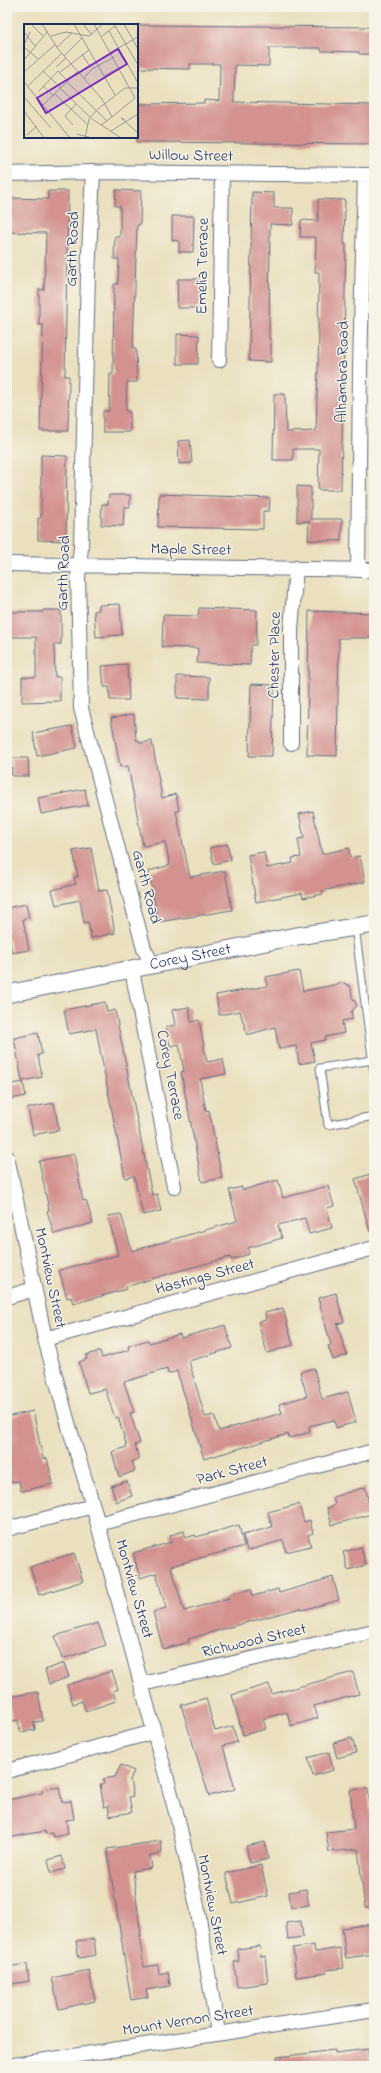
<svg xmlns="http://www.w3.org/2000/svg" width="381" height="2073" viewBox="0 0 381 2073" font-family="'Indie Flower',sans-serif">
<rect width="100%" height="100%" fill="#f7f3e8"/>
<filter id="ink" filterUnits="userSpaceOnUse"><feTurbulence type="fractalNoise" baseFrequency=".025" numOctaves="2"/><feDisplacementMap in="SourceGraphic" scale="8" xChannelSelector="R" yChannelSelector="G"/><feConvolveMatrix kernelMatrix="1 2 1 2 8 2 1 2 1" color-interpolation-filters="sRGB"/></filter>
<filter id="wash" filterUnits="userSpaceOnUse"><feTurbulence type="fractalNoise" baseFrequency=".012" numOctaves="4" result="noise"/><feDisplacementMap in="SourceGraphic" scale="16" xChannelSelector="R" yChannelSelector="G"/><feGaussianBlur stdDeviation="0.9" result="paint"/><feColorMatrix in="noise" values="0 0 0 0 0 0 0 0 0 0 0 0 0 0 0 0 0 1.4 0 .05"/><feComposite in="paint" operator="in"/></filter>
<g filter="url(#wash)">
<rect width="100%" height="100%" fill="#eae0be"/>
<g id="blocks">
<path fill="#d39290" d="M137 25 374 27V54H359V52L321 51V48H269V66L235 65 234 102 374 105V144L137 142V104L204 103V100L219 101 220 64H190V69L137 68Z
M116 190 141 191 140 225H137L133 349H136L137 382H127L126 411 130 412V432H103V411H109L110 374H113L114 284H118L119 259H114L115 236 120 237V206H115Z
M48 191H68L65 376H69L68 431H40L43 325H39V289L44 290 46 233 7 232V198L48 199Z
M252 192 274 193V208H293V225L270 224 269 339H271V362L249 361Z
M318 199 345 200 344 244H346L341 490H318L319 449H293V460H273L274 394H285L286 432 316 431 319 334H318L319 272H315L316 237H300L301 220 318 221Z
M172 216H194L193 252H179V241L172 240Z
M178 279H200V308H177Z
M177 334 199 335 198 364H177Z
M190 440 192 463 179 464 178 441Z
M41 455 67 456 66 541 38 540V518H41Z
M297 486 311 487V519H342L341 541 308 540 309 521 297 522Z
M159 494 270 498 269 511H263V529L158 527Z
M109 495H130V507H124L123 526 101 525 102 504H108Z
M120 604 122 635 96 637 94 611 99 610V605Z
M199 608 257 610 256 645H251L250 665 197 663 198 648 162 647 163 615 198 616Z
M43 610H61V644H54L55 677H60V701L22 702V677H36V637H10V612H43Z
M309 611 374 613V638H339L337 756 307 755Z
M127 664 129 700H110L109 687H104L102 666Z
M177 676 209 677V699L177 698Z
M251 684 274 685 272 756H249Z
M134 714 136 740H139L140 743 152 741 162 798 176 794 179 811H176L190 877 225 871 232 910 158 922 149 871 170 865 165 842 143 846 128 766 120 767 111 718Z
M72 726 77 748 37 756 33 733Z
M11 758H28L29 776H12Z
M85 789 88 805 41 814 38 798Z
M313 811 322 854 349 848 350 858 360 856 365 882 322 891 323 894 303 898 302 893 256 902 248 855 264 852 267 868 293 863 292 858 301 857 298 839 304 838 299 814Z
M227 844 231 860 214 864 210 848Z
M91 848 99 891 107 890 115 933 91 938 88 922 84 923 80 900 56 905 52 890 76 884 74 877H78L73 851Z
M26 904 29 918 23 919 29 950 12 953 9 938 7 939V908Z
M299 971 303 991 344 983 351 987 352 997 357 1005 351 1012 353 1019 342 1021 344 1033 325 1037V1040L311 1043 315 1061 299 1064 296 1046 279 1049 275 1027 247 1035 240 1011 219 1015 216 995 267 986 265 977Z
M105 1002 107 1012 115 1010 152 1195 157 1194 161 1211 143 1215 134 1176 125 1178 96 1029 69 1034 64 1010Z
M189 1007 191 1022 199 1020 207 1062 223 1059 226 1074 200 1079 206 1111 209 1110 222 1178 202 1182 181 1072 184 1071 179 1044 170 1046 166 1027 175 1025 172 1010Z
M38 1033 42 1054 38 1055 42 1077 22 1081 14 1038Z
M23 1082 26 1096 10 1099 7 1085Z
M54 1103 59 1130 33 1135 28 1108Z
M74 1154 83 1201 86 1200 93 1223 54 1234 47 1211 49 1210 39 1161Z
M374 1173V1232H370L355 1179Z
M278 1180 283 1198 328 1186 334 1206 327 1208 332 1228 309 1234 305 1218 278 1225 282 1238 248 1248 249 1254 231 1260 230 1257 171 1273 126 1287 127 1289 73 1304 71 1297 67 1298 59 1270 118 1255 108 1216 121 1214 132 1251 237 1221 229 1190 242 1187V1190Z
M336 1293 344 1322 337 1324 347 1355 333 1360 328 1346 331 1345 318 1298Z
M283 1308 293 1345 267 1353 258 1322 266 1320 265 1313Z
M225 1325 232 1348 189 1361 205 1417 214 1415 219 1431 282 1413 279 1404 307 1396 300 1372 314 1368 322 1399 348 1392 356 1422 336 1428 334 1420 309 1426 310 1432 289 1438 288 1434 204 1459 177 1371 168 1374 167 1369 124 1382 134 1412 130 1413 140 1443 135 1445 139 1459 132 1461 135 1471 119 1477 112 1452 127 1447 118 1417 115 1418 105 1389 88 1393 79 1362 87 1359 86 1355 100 1351 102 1358 129 1350 128 1346 148 1340 149 1343 180 1334 181 1338Z
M33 1411 43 1459 47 1458 53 1484 21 1491 19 1481 7 1483V1417Z
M127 1481 132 1496 116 1502 111 1486Z
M365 1487 372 1514 332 1525 327 1508 335 1505 333 1497Z
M299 1504 304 1522 310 1520 313 1533 308 1535 311 1546 286 1552 283 1540 247 1551 243 1535 272 1527 268 1512Z
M239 1525 244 1546 171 1566 184 1611 229 1598 228 1595 251 1589 253 1596 278 1589 279 1593 333 1577 339 1600 302 1610 301 1608 237 1625 188 1639 189 1642 163 1649 153 1612 166 1608 156 1573 140 1578 133 1553 172 1542 170 1535 184 1531 186 1538 195 1535 196 1537Z
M361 1547 366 1565 348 1570 343 1552Z
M74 1553 83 1581 39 1595 30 1567Z
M98 1623 106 1645 62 1659 55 1636Z
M64 1663 69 1677 49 1684 45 1670Z
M112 1671 118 1689 113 1691 116 1701 86 1711 82 1701 73 1704 67 1685Z
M353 1672 359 1694 314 1706 318 1718 291 1726 287 1712 263 1719 266 1729 243 1735 232 1695 269 1684 272 1694Z
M38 1692 43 1721 34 1722 35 1730 20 1732 18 1720 12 1721 8 1697Z
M206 1698 215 1731 233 1726 237 1742 223 1746 235 1789 209 1796 181 1705Z
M352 1738 356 1753 337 1758 333 1743Z
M329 1752 333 1770 313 1776 308 1758Z
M121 1765 134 1771 130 1780 133 1796 129 1797 132 1812 110 1816 108 1806 104 1807 100 1784H104L103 1779 115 1777Z
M59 1787 62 1802 71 1801 74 1819 66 1820 68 1834 53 1837 52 1833 45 1834V1831L7 1838V1800L42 1793V1790Z
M368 1788 374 1840V1908H365L358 1849 329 1852 326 1832 354 1829 350 1790Z
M161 1841 162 1853 150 1855 152 1868 133 1871 141 1936H139L144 1967 158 1965 159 1974 168 1972 170 1986 146 1990 148 1997 131 2000 107 1849Z
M265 1842 268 1859 250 1863 246 1846Z
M62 1856 65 1869 51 1873 48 1860Z
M261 1865 268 1896 233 1904 226 1873Z
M306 1889 309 1905 291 1908 289 1892Z
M301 1921 303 1937 288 1939 286 1923Z
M374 1924V1954L346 1958 342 1928Z
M94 1939 96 1955 79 1958 76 1941Z
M314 1945 315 1952 340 1948 343 1968 326 1970 327 1973 296 1977 293 1948Z
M260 1946 261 1957 265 1956 268 1983 237 1987 234 1962 239 1961 238 1949Z
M27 1964 29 1981 7 1985V1967Z
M89 1970 95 2001 59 2009 52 1978Z
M368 2049 370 2066H277V2057L335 2050V2053Z"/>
</g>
</g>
<g filter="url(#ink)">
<use href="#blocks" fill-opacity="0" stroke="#636d80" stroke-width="1"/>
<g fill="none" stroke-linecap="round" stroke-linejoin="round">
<defs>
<path id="service" d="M355 927 374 1072
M373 1060 320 1068 328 1125 374 1116"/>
<path id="minor" d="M93 172 88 275 81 547 78 577 81 708 144 949 153 965
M7 174 93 172 373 175
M219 360 222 174
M7 564 374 570
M358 570 360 369 365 175
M291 743V629L296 568
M132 970 174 1187
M7 1157 45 1339 70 1430 93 1506 178 1820 197 1906 218 2033
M7 1297 34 1289
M45 1339 374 1248
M98 1524 374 1451
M7 1529 93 1506
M142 1684 374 1631
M7 1771 154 1732
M7 2066 374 2010"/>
<g id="tertiary">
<path id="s1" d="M7 994 291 937 374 924"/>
</g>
</defs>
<use href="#service" stroke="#636d80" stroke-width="9"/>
<use href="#minor" stroke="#636d80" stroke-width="16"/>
<use href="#tertiary" stroke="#636d80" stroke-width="19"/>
<use href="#service" stroke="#fff" stroke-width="7"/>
<use href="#minor" stroke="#fff" stroke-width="14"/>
<use href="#tertiary" stroke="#fff" stroke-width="17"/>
</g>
</g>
<g text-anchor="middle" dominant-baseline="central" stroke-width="3" stroke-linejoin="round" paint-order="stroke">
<g font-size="16" fill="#1b2f5e" stroke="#f7f3e8">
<text transform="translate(191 156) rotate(1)">Willow Street</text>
<text transform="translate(73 249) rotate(-88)">Garth Road</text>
<text transform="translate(203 266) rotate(-89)">Emelia Terrace</text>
<text transform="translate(343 372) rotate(-89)">Alhambra Road</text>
<text transform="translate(191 550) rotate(1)">Maple Street</text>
<text transform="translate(64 573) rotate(-88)">Garth Road</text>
<text transform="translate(275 655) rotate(-89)">Chester Place</text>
<text transform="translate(146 887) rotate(75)">Garth Road</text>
<text stroke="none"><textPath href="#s1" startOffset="187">Corey Street</textPath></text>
<text transform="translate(170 1075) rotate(79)">Corey Terrace</text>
<text transform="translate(205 1277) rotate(-15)">Hastings Street</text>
<text transform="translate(50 1278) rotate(78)">Montview Street</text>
<text transform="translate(232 1471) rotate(-15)">Park Street</text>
<text transform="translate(134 1589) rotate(74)">Montview Street</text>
<text transform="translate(254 1641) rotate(-13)">Richwood Street</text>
<text transform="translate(212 1905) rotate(79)">Montview Street</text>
<text transform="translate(188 2021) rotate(-9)">Mount Vernon Street</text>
</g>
</g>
<g transform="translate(24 24)">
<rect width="114" height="114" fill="#eae0be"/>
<path fill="none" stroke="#979998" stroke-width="1" d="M7 0 19 12M18 0 34 25 78 75 88 93 77 101M50 0 91 71M59 0 68 11M70 0 111 74M90 0 114 41M100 0 114 25M85 7 114 59M0 8 11 22M27 12 42 8 65 12 79 0M78 12 91 2M0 21 6 8M0 23 14 35M33 23 48 9M87 28 114 13M58 30 65 41M40 32 58 14M0 36 24 7M32 43 42 34M19 47 37 64M0 48 32 20M35 49 65 26M80 52 96 43M60 54 68 45 90 33M0 58 46 114M43 58 83 97M4 62 38 29M19 62 30 72M37 65 68 95 97 114M15 67 34 47 44 57M31 70 64 101M0 73 27 104M19 81 54 47M0 87 20 114M88 93 111 74M101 96 97 94 114 109M49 101 41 92 52 80M87 107 114 90M53 110 68 114M3 111 13 102M61 114 65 95 74 85 101 64H114"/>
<path fill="#7b2cbf" fill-opacity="0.15" stroke="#7b2cbf" stroke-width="2" d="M94 25 103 40 22 89 13 74Z"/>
<rect width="114" height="114" fill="none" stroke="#1b2f5e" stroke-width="2"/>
</g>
<rect width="381" height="2073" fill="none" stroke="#f7f3e8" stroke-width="24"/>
</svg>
